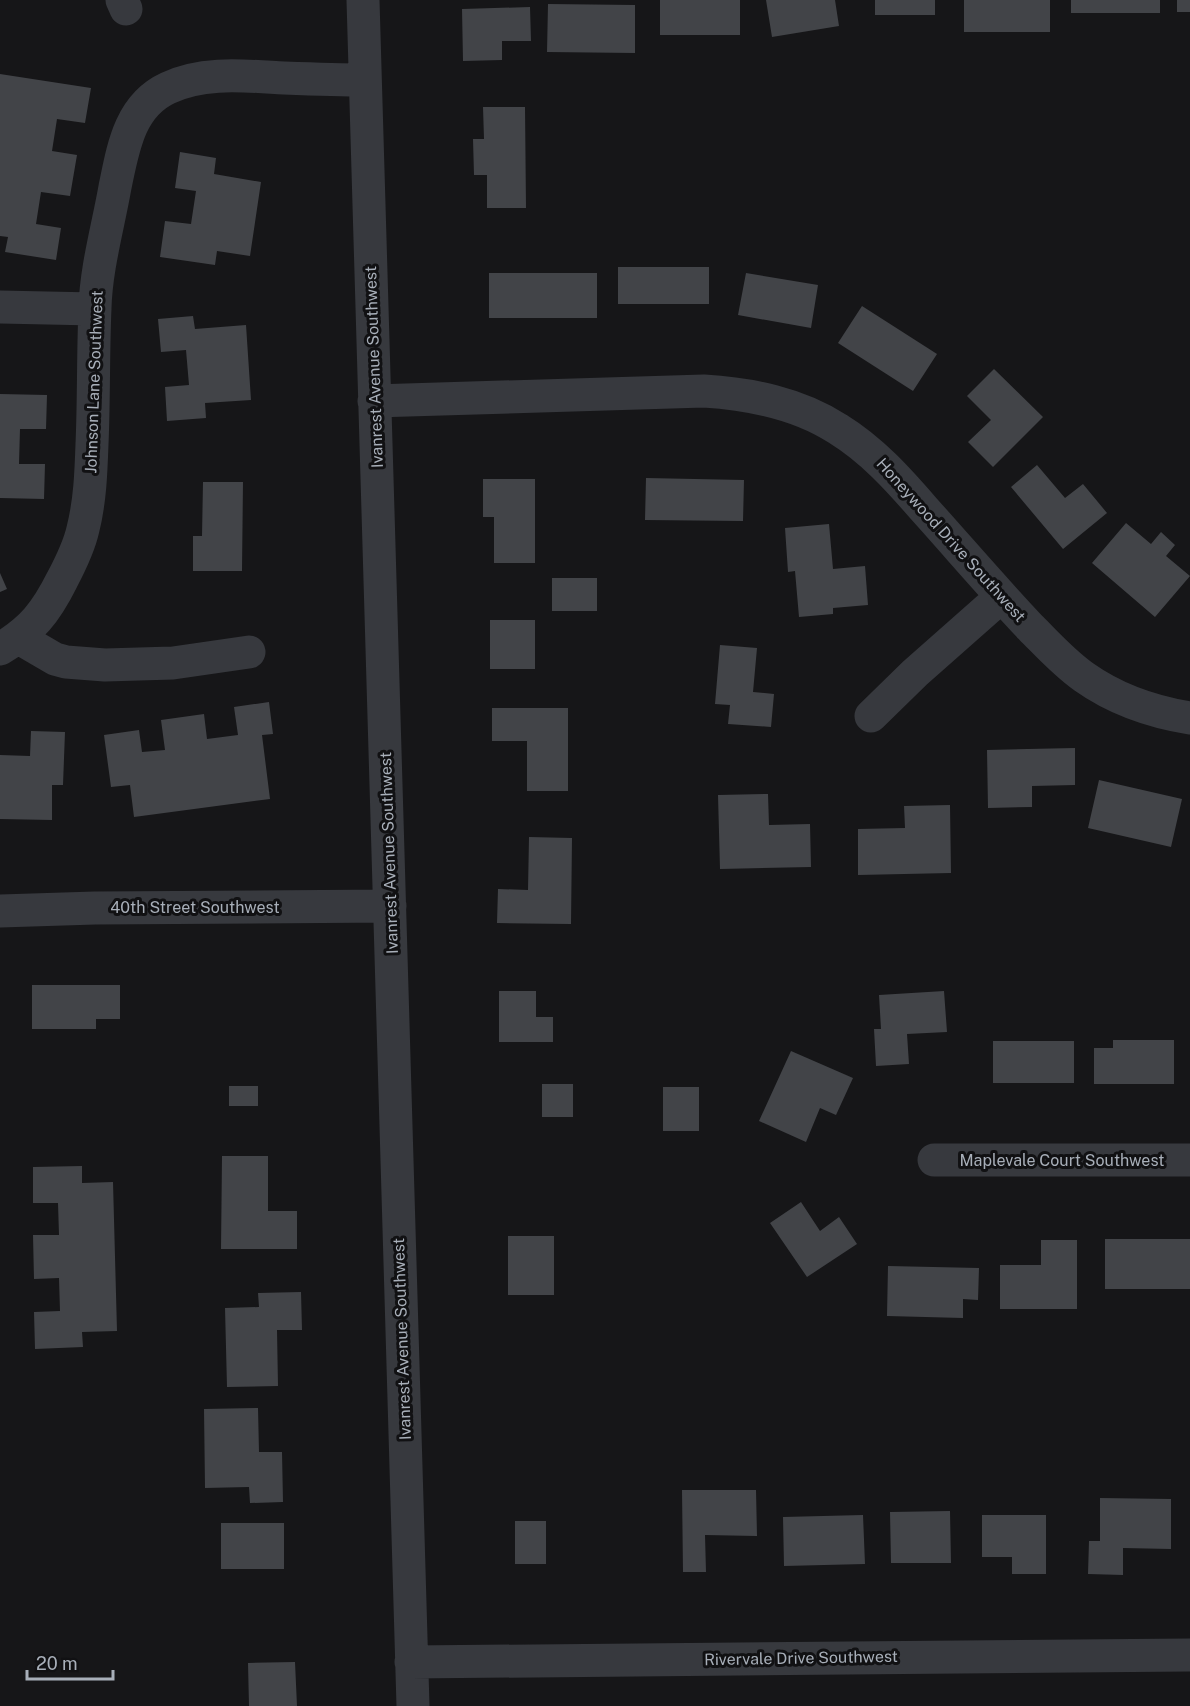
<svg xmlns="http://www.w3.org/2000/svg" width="1190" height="1706" viewBox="0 0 1190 1706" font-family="'Public Sans',sans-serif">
<rect width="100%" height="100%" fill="#161618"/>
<path fill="#424448" d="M660 0H740V35H660Z
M766 0H835L839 26 772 37Z
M875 0H935V15H875Z
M964 0H1050V32H964Z
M1071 0H1160V13H1071Z
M1177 0H1190V12H1177Z
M548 4 635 5V53L547 52Z
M530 7 531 41H502V60L463 61 462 9Z
M0 74 91 88 85 123 57 119 52 151 77 155 70 196 41 192 36 224 61 228 56 260 5 252 8 237 0 236Z
M483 107H525L526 208H487V175H474L473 139H484Z
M180 152 216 158 214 174 261 182 250 256 217 251 215 265 160 257 165 221 191 224 196 191 175 188Z
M618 267H709V304H618Z
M489 273H597V318H489Z
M746 273 818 285 811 328 738 315Z
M862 306 937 354 913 391 838 343Z
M193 316 195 329 246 325 251 400 205 403 206 418 167 421 165 387 189 385 186 350 161 352 158 319Z
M994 369 1043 417 993 467 968 442 991 420 967 396Z
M0 394 47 395 46 429H20L19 464H45L44 499 0 498Z
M1037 465 1065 498 1083 484 1107 513 1063 549 1011 487Z
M646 478 744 480 743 521 645 520Z
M483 479H535V563H494V517H483Z
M203 482H243L242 571H193V536H202Z
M1126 523 1151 544 1161 532 1175 545 1166 556 1190 576 1155 617 1092 563Z
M829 524 833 569 865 566 868 605 833 608V614L799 617 795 571 788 572 785 528Z
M0 573 7 589 0 592Z
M552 578H597V611H552Z
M490 620H535V669H490Z
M720 645 757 648 753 692 774 694 771 727 728 724 730 705 715 704Z
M269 702 273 734 262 735 270 799 134 817 130 785 111 787 104 735 139 730 142 752 165 750 161 720 204 714 207 739 238 735 234 707Z
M492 708H568V791H527V741H492Z
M31 731 65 732 63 785H52V820L0 819V755L30 756Z
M1075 748V785L1032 786V807L988 808 987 750Z
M1099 780 1182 799 1171 847 1088 828Z
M768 794 769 825 810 824 811 867 720 869 718 795Z
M950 805 951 873 858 875V829L905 828 904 806Z
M529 837 572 838 571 924 497 923 498 889 528 890Z
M32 985H120V1019H96V1029H32Z
M499 991H536V1017H553V1042H499Z
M944 991 947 1032 907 1034 909 1064 876 1066 874 1029H881L879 995Z
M1113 1040H1174V1084H1094V1048H1113Z
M993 1041H1074V1083H993Z
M791 1051 853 1078 836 1115 820 1108 806 1142 759 1121Z
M542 1084H573V1117H542Z
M229 1086H258V1106H229Z
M663 1087H699V1131H663Z
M222 1156H268V1211H297V1249H221Z
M82 1166V1183L113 1182 117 1331 82 1332 83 1347 35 1349 34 1312 60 1311 59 1278 34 1279 33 1235H59L58 1203H33V1167Z
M801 1202 820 1231 839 1217 857 1244 807 1277 770 1223Z
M508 1236H554V1295H508Z
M1105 1239H1190V1289H1105Z
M1041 1240H1077V1309H1000V1265H1041Z
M888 1266 979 1268 978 1300 963 1299V1318L887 1316Z
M301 1292 302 1330H277L278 1386 227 1387 225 1308 259 1307 258 1293Z
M258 1408 259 1452H282L283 1502 250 1503 249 1487 205 1488 204 1409Z
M682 1490H756L757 1536 705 1535 706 1572H683Z
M1100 1498 1171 1499V1549L1123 1548V1575L1088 1574 1089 1541H1100Z
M950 1511 951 1563H891L890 1512Z
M863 1515 865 1564 784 1566 783 1517Z
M982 1515H1046V1574H1012V1557H982Z
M515 1521H546V1564H515Z
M221 1523H284V1569H221Z
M295 1662 297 1706H249L248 1663Z"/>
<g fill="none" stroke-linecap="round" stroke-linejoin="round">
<path stroke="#37393e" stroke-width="33" d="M122 0 126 9
M363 0 413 1706
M0 307 95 309
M374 401 704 391C751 394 798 403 838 429 872 450 898 479 924 509 960 549 994 589 1031 628 1048 645 1064 663 1084 677 1115 699 1153 712 1190 718
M19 638 55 659 66 662 105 665 173 663 249 652
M0 649C32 630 46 612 62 580 71 563 79 547 83 529 90 501 91 473 92 444 94 399 93 353 95 308 96 268 108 227 115 187 123 149 129 106 168 88 203 71 246 76 284 78 311 79 338 80 365 80
M871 716 915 673 1001 597
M0 911 95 908 390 906
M934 1160H1190
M411 1662 1190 1655"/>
</g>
<g text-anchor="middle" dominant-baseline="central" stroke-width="6" stroke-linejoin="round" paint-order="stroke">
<g font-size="16" fill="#a8afb9" stroke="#111113">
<text transform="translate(374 367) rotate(-92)">Ivanrest Avenue Southwest</text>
<text transform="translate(94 382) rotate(-88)">Johnson Lane Southwest</text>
<text transform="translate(951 540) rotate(48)">Honeywood Drive Southwest</text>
<text transform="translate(389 853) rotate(-92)">Ivanrest Avenue Southwest</text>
<text x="195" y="907">40th Street Southwest</text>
<text x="1062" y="1160">Maplevale Court Southwest</text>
<text transform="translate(402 1339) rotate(-92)">Ivanrest Avenue Southwest</text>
<text transform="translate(801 1658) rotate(-1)">Rivervale Drive Southwest</text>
</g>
</g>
<path d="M27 1670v9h86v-9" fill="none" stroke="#a8afb9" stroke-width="3"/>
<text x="36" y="1670" font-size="18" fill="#a8afb9" stroke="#111113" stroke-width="4.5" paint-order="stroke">20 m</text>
</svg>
